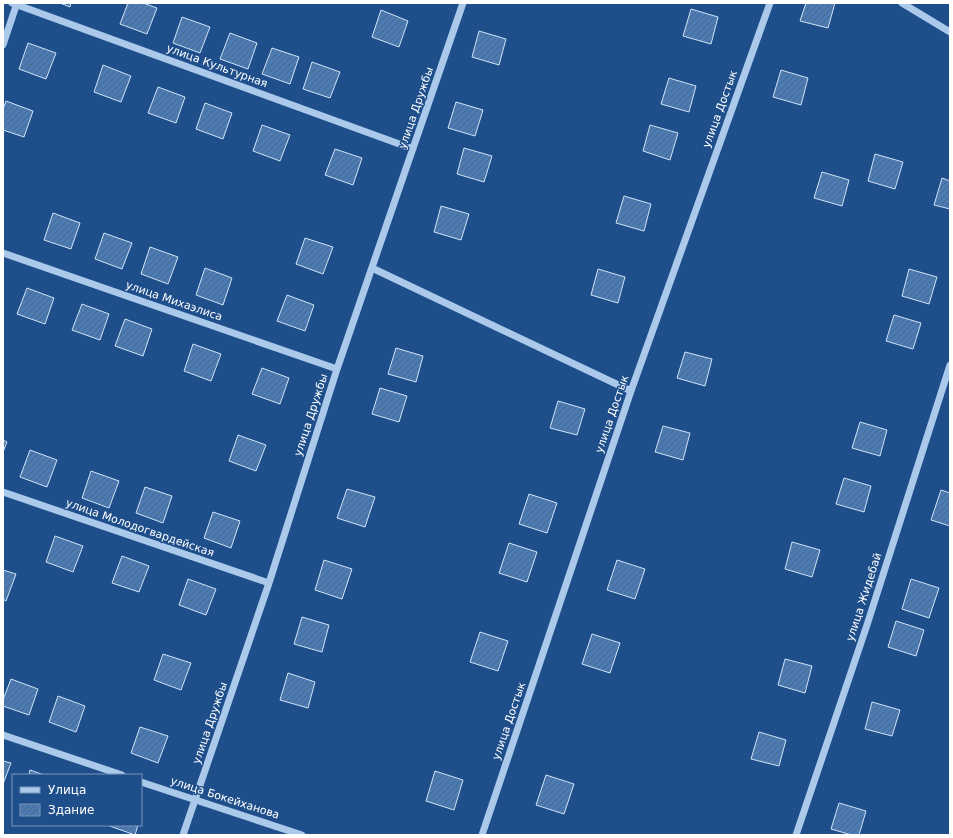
<svg xmlns="http://www.w3.org/2000/svg" width="953" height="838" viewBox="0 0 953 838" font-family="'DejaVu Sans',sans-serif">
<defs>
<pattern id="building-hatch" width="6" height="6" patternUnits="userSpaceOnUse"><rect width="6" height="6" fill="#4c7bb4"/><path d="M-1 1l2-2M0 6l6-6M5 7l2-2" fill="none" stroke="#4c6685"/></pattern>
</defs>
<rect width="100%" height="100%" fill="#1f4f8b"/>
<path fill="url(#building-hatch)" stroke="#d0e3f8" d="M60 3H71L70 7Z
M128 3H143L157 8 147 34 120 24Z
M806 3H835L828 28 800 21Z
M691 9 718 17 711 44 683 36Z
M381 10 408 21 399 47 372 37Z
M182 17 210 27 200 53 173 43Z
M479 31 506 39 499 65 472 57Z
M230 33 257 43 248 69 220 59Z
M28 43 56 53 46 79 19 69Z
M272 48 299 57 290 84 262 74Z
M312 62 340 72 330 98 303 89Z
M103 65 131 76 121 102 94 92Z
M781 70 808 78 801 105 773 97Z
M669 78 696 86 689 112 661 104Z
M158 87 185 97 176 123 148 113Z
M6 101 33 111 24 137 3 130V109Z
M456 102 483 110 475 136 448 128Z
M205 103 232 113 223 139 196 129Z
M262 125 290 135 280 161 253 151Z
M650 125 678 133 670 160 643 151Z
M464 148 492 156 484 182 457 174Z
M335 149 362 158 353 185 325 175Z
M875 154 903 162 895 189 868 181Z
M822 172 849 180 842 206 814 198Z
M942 178 950 181V209L934 205Z
M624 196 651 204 644 231 616 223Z
M441 206 469 214 461 240 434 232Z
M53 213 80 223 71 249 44 240Z
M104 233 132 243 122 269 95 259Z
M305 238 333 247 323 274 296 264Z
M150 247 178 257 168 284 141 274Z
M205 268 232 278 223 305 196 295Z
M598 269 625 277 618 303 591 295Z
M909 269 937 277 929 304 902 296Z
M27 288 54 298 45 324 17 314Z
M287 295 314 305 305 331 277 321Z
M82 304 109 314 100 340 72 330Z
M894 315 921 323 913 349 886 341Z
M125 319 152 329 143 356 115 346Z
M193 344 221 354 211 381 184 371Z
M396 348 423 356 416 382 388 374Z
M685 352 712 359 705 386 677 378Z
M262 368 289 378 280 404 252 394Z
M380 388 407 396 399 422 372 414Z
M558 401 585 409 577 435 550 428Z
M860 422 887 430 880 456 852 448Z
M663 426 690 433 683 460 655 452Z
M238 435 266 445 256 471 229 461Z
M3 440 7 442 3 452Z
M30 450 57 460 47 487 20 477Z
M91 471 119 481 109 508 82 498Z
M844 478 871 486 864 512 836 504Z
M145 487 172 496 163 523 136 513Z
M347 489 375 497 365 527 337 518Z
M941 490 950 493V526L931 520Z
M529 494 557 503 547 533 519 524Z
M213 512 240 521 231 548 204 538Z
M55 536 83 546 73 572 46 562Z
M792 542 820 550 812 577 785 569Z
M509 543 537 552 527 582 499 573Z
M122 556 149 566 139 592 112 583Z
M324 560 352 569 342 599 315 590Z
M617 560 645 569 635 599 607 590Z
M3 570 16 574 6 601 3 599Z
M188 579 216 589 206 615 179 605Z
M911 579 939 588 929 618 902 609Z
M302 617 329 625 322 652 294 644Z
M896 621 924 630 916 656 888 647Z
M480 632 508 641 498 671 470 662Z
M592 634 620 643 610 673 582 664Z
M163 654 191 663 181 690 154 680Z
M785 659 812 666 805 693 778 685Z
M288 673 315 682 308 708 280 700Z
M11 679 38 689 29 715 3 706V700Z
M58 696 85 706 76 732 49 722Z
M872 702 900 710 892 736 865 729Z
M140 727 168 736 158 763 131 753Z
M759 732 786 740 779 766 751 759Z
M3 761 11 763 3 784Z
M30 770 44 775H29Z
M435 771 463 780 454 810 426 801Z
M546 775 574 784 564 814 536 805Z
M839 803 866 811 859 835H852L831 829Z
M107 825H138L135 835Z"/>
<g fill="none" stroke-linecap="round" stroke-linejoin="round">
<path stroke="#abc9eb" stroke-width="7" d="M12 3 413 149
M902 3 950 32
M3 45 17 3
M3 253 337 369
M372 268 631 391
M3 492 269 583
M3 735 122 775
M141 782 302 835
M183 835 269 583 337 369 463 3
M482 835 631 391 770 3
M796 835 867 625 950 365"/>
</g>
<g text-anchor="middle" dominant-baseline="central" stroke-width="3" stroke-linejoin="round" paint-order="stroke">
<g font-size="11" fill="#fff" stroke="#1f4f8b">
<text transform="translate(217 66) rotate(20)">улица Культурная</text>
<text transform="translate(416 108) rotate(-71)">улица Дружбы</text>
<text transform="translate(720 109) rotate(-70)">улица Достык</text>
<text transform="translate(174 301) rotate(19)">улица Михаэлиса</text>
<text transform="translate(612 414) rotate(-71)">улица Достык</text>
<text transform="translate(311 415) rotate(-72)">улица Дружбы</text>
<text transform="translate(140 528) rotate(19)">улица Молодогвардейская</text>
<text transform="translate(864 597) rotate(-72)">улица Жидебай</text>
<text transform="translate(509 721) rotate(-71)">улица Достык</text>
<text transform="translate(210 723) rotate(-71)">улица Дружбы</text>
<text transform="translate(225 798) rotate(18)">улица Бокейханова</text>
</g>
</g>
<rect width="953" height="838" fill="none" stroke="#ffffff" stroke-width="8"/>
<rect x="12" y="774" width="130" height="52" fill="#1f4f8b" stroke="#7995b9"/>
<rect x="20" y="787" width="20" height="6" fill="#abc9eb" stroke="#7995b9"/>
<text x="48" y="794" font-size="12" fill="#ffffff">Улица</text>
<rect x="20" y="804" width="20" height="12" fill="url(#building-hatch)" stroke="#7995b9"/>
<text x="48" y="814" font-size="12" fill="#ffffff">Здание</text>
</svg>
